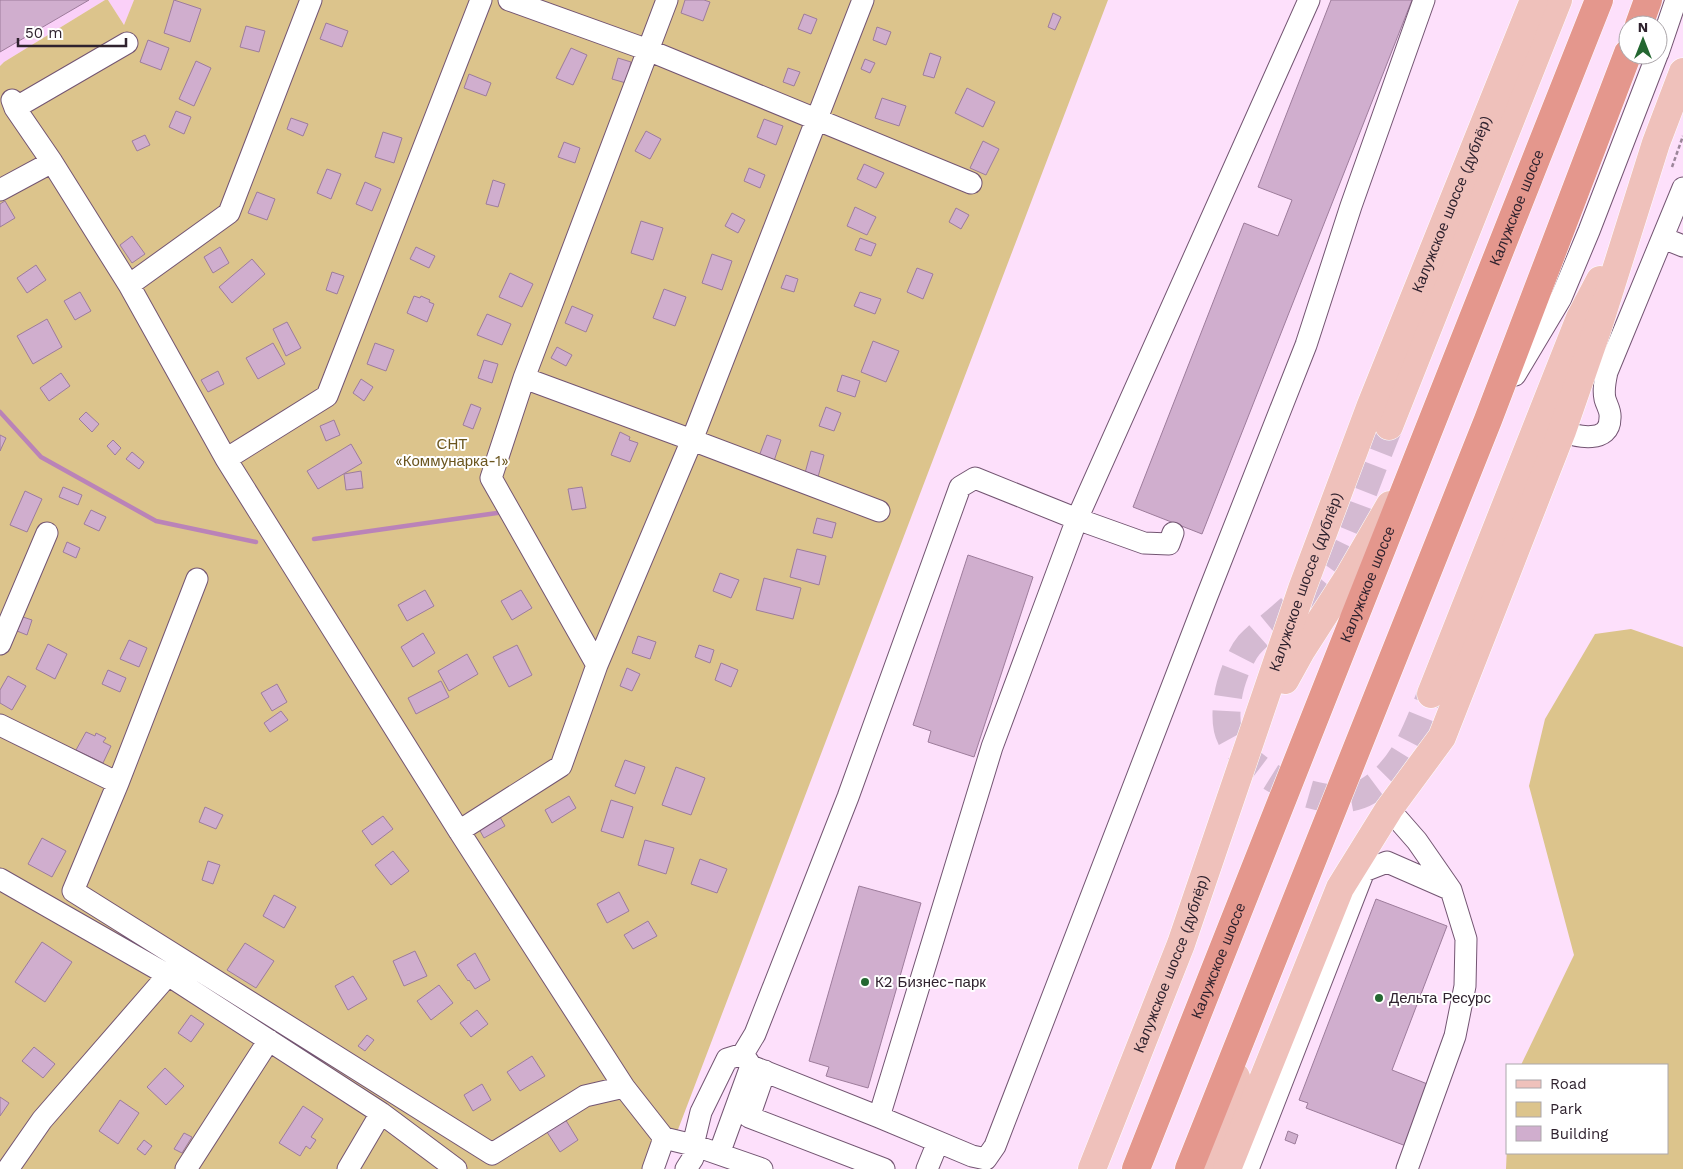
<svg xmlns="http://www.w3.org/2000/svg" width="1683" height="1169" viewBox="0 0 1683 1169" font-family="'Work Sans',sans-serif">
<rect width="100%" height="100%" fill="#fde0fb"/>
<path fill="#fad0f8" d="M0 0H105L4 62 0 66Z
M108 0H134L124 25Z"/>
<path fill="#dcc48c" d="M105 0H108L124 25 134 0H1108L663 1169H0V66L4 62Z
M1631 629 1683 647V1169H1506L1507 1145V1153H1667V1065H1521L1574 955 1529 786 1545 719 1595 634Z"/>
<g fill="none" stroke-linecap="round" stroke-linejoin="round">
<path stroke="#ba83b8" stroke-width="4.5" d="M0 412 41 457 156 521 256 542
M314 539 504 512"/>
</g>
<path fill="#d0aece" stroke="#9d7c9b" d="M0 0H89L0 52Z
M174 0 201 9 190 42 164 33Z
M685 0H704L710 2 703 21 681 13Z
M1331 0H1412L1202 534 1133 507 1244 223 1278 236 1292 200 1258 187Z
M1053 13 1061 17 1055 30 1048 27Z
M804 14 817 19 811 34 798 29Z
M326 23 348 31 342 47 320 39Z
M246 26 265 31 259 52 240 47Z
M877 27 891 32 886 45 873 40Z
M148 40 169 48 161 70 140 62Z
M571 48 587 55 573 85 556 78Z
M930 53 941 57 934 78 923 75Z
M618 58 631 62 626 83 612 79Z
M865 59 875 63 870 73 861 69Z
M196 61 211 68 194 106 179 99Z
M788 68 800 72 794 86 783 82Z
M469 74 491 83 486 96 464 88Z
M967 88 995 102 983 127 955 113Z
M882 98 906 106 899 126 875 118Z
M176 111 191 117 184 134 169 127Z
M291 118 308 124 303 136 287 129Z
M764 119 783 126 776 145 757 137Z
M646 131 661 139 650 159 635 151Z
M383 132 402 138 394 163 375 157Z
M145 135 150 145 137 151 132 141Z
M983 141 999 149 986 175 970 168Z
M564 142 580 148 575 163 558 157Z
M864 164 884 173 876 188 857 179Z
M749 168 765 175 760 188 744 181Z
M327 169 341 174 331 199 317 193Z
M493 180 505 184 498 207 486 204Z
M365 182 381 189 372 211 356 204Z
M257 192 275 199 267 220 248 213Z
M5 201 15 218 0 227V204Z
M855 207 876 217 867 235 847 226Z
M956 208 969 215 961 229 949 222Z
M732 213 745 220 738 233 725 226Z
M641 221 663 228 653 260 631 253Z
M132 236 145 254 132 263 120 245Z
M860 238 876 244 871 256 855 250Z
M220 247 229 263 213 273 204 257Z
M416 247 435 256 429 268 410 259Z
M712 254 732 261 722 290 702 283Z
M252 259 265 274 232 303 219 287Z
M36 265 46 280 27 293 17 278Z
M917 268 933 274 923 299 907 292Z
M332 272 344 276 337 294 326 290Z
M510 273 533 284 522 307 499 297Z
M786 275 798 279 794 292 781 288Z
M664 289 686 297 675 326 653 318Z
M80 292 91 311 75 320 64 301Z
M860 292 881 299 875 314 854 306Z
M414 296 420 298 421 296 430 300 429 302 434 304 427 322 407 313Z
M572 306 593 315 586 332 565 323Z
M487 314 511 324 502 345 477 335Z
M47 319 62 347 33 364 17 336Z
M287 322 301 348 286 356 273 329Z
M873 341 899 351 886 382 861 372Z
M273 343 285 364 258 379 246 358Z
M375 343 394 350 386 371 367 364Z
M557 347 572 355 566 366 551 358Z
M484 360 498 364 492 383 478 378Z
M218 371 224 384 208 392 201 380Z
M61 373 70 386 49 401 40 388Z
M842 375 860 381 855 397 837 391Z
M361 379 373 387 364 401 353 393Z
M471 404 481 408 473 429 463 425Z
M826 407 841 413 834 431 819 426Z
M86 412 99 424 92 432 79 419Z
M334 420 340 435 326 441 320 426Z
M620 432 630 437 629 440 638 443 630 462 611 455Z
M0 435 6 438 0 451Z
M767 435 781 440 773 464 758 459Z
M113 440 121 448 115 455 107 446Z
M351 444 362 463 318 489 307 471Z
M811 451 824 455 818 477 805 473Z
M132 452 144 462 139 469 126 459Z
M361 471 363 488 346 490 344 474Z
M63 487 82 495 78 505 59 497Z
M582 487 586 508 572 510 568 489Z
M25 491 42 499 27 532 10 525Z
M91 510 106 517 99 531 84 524Z
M817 518 836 523 832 538 813 533Z
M67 542 80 548 76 558 63 552Z
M797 549 826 556 819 585 790 577Z
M968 555 1033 577 974 757 928 742 931 731 913 725Z
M720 573 739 580 731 598 713 591Z
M764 578 801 588 793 619 756 610Z
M425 590 434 606 407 621 398 605Z
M521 590 532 608 512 620 501 601Z
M23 617 32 620 27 635 17 631Z
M423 633 435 653 413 667 401 647Z
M638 636 656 642 650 659 632 653Z
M129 640 147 648 139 667 120 659Z
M48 644 67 654 55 679 36 669Z
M517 645 532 675 509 687 493 657Z
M699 645 714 650 710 663 695 657Z
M467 654 478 674 449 691 438 671Z
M721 663 738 670 731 687 715 680Z
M627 668 640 674 632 691 620 686Z
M108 670 126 678 120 692 102 684Z
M8 676 26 686 12 710 0 703V690Z
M441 681 449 697 416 714 408 698Z
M277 684 287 702 272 711 261 693Z
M281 711 288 720 270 732 264 723Z
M86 732 95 736 96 733 106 738 103 742 111 746 103 763 76 750Z
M625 760 645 767 635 794 615 786Z
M676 767 705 778 691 815 662 805Z
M569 796 576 808 552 823 545 810Z
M611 800 633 807 623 838 601 831Z
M205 807 223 815 216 829 199 822Z
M383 816 393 829 372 845 362 831Z
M500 817 505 826 484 838 479 829Z
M42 838 66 851 52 877 28 864Z
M645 840 674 848 666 874 638 865Z
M393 851 409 871 391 885 375 865Z
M700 859 727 869 717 893 691 884Z
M208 861 220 865 213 884 202 880Z
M859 886 921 903 868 1088 826 1076 829 1067 809 1061Z
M619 892 629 911 607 923 597 904Z
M274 895 296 907 284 928 263 916Z
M1376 899 1447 926 1392 1070 1430 1085 1406 1146 1306 1108 1308 1103 1299 1100Z
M648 921 657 936 633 949 624 935Z
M42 942 72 962 45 1002 15 982Z
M245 943 274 961 256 988 227 970Z
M415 951 427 976 404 986 393 961Z
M475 953 490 980 475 989 469 980 468 981 457 965Z
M353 976 367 999 348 1010 335 986Z
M439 985 453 1003 431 1020 417 1001Z
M477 1010 488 1024 471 1037 460 1023Z
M191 1015 204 1024 191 1042 178 1033Z
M367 1035 374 1040 365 1051 358 1046Z
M34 1047 55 1064 43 1078 22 1061Z
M532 1056 545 1076 520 1091 507 1072Z
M165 1068 184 1086 166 1105 147 1087Z
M482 1084 491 1100 473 1111 464 1095Z
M0 1097 9 1103 0 1116Z
M120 1100 139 1113 118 1144 99 1131Z
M303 1106 323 1119 311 1137 316 1140 310 1149 306 1146 300 1156 279 1143Z
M562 1114 578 1140 560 1152 543 1126Z
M1288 1131 1298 1135 1295 1144 1285 1140Z
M184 1133 192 1137 182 1153 174 1149Z
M144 1140 152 1146 145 1155 137 1149Z"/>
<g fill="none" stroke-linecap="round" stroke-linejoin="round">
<path stroke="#d4bad2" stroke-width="28" stroke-dasharray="28 14" stroke-linecap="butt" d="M1389 426C1379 450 1370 475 1360 500 1352 521 1345 543 1332 562 1319 582 1301 599 1283 615 1272 625 1259 634 1249 645 1239 657 1230 683 1228 697 1226 711 1225 727 1231 738 1252 777 1328 815 1368 791 1403 770 1417 730 1431 694"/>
<defs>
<path id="minor" d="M509 0 648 50 971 183
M1658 53 1676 0
M12 100 15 108 52 162 129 285 226 459 459 831 624 1087 664 1138 693 1145 762 1169
M15 108 127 43
M0 190 52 162
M1663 238 1683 246
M129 285 229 213 311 0
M1515 375 1561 298 1589 231 1657 55
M524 378 692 440 879 511
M1562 431C1577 437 1610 444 1610 418 1611 411 1607 406 1605 399 1603 390 1605 381 1607 372L1683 188
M226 459 327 396 481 0
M1173 533 1169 544 1144 543 1077 519 975 478 960 487 848 797 755 1034 743 1054 751 1066 879 1117 972 1156 986 1159 995 1146 1207 596 1306 345 1351 206 1424 0
M197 579 118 783 73 891 492 1154 585 1096 624 1087
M0 644 47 533
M597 665 491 478 524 378 667 0
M0 725 118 783
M1389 809 1417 841 1451 890 1466 939 1465 986 1455 1036 1407 1169
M459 831 561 766 597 665 692 440 863 0
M0 879 168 975 381 1113 456 1169
M765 1071 749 1117 884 1169
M879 1117 992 747 1077 519 1309 0
M719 1154 751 1066
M8 1169 42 1120 168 975
M186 1169 269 1040
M348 1169 381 1113
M653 1169 664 1138
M686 1169 693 1158V1145L701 1112 727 1059 743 1054
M927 1169 938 1142
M1248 1169 1364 871 1387 862 1451 890"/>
<g id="major">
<path d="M1389 426 1558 0"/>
<path d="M1285 680 1301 651 1349 576 1390 505"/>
<path d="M1431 694 1580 318 1600 280"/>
<path id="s1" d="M1092 1169 1181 944 1302 589 1371 405 1534 0"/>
<path d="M1210 1169 1236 1077"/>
<path d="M1227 1169 1340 888 1389 809 1442 737 1562 431 1598 327 1656 143 1683 72"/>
</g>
<g id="highway">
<path d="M1639 25 1648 0"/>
<path id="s2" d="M1136 1169 1599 0"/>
<path d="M1189 1169 1488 420 1628 53"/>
</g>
</defs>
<use href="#minor" stroke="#735572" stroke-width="23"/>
<use href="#major" stroke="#fff" stroke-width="29"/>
<use href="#highway" stroke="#fff" stroke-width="29"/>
<path stroke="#9c869a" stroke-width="2.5" stroke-dasharray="4 2.5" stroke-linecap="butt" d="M1672 167 1683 136"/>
<use href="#minor" stroke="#fff" stroke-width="21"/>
<use href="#major" stroke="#efc1bb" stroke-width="28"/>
<use href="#highway" stroke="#e4978d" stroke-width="28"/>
</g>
<g fill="#246731" stroke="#fff" stroke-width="2">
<circle cx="865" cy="982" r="5"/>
<circle cx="1379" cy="998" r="5"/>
</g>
<g text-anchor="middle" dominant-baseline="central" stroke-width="4" stroke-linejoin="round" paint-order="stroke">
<g font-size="15" fill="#2f222e" stroke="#fff">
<text stroke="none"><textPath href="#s1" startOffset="1030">Калужское шоссе (дублёр)</textPath></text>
<text stroke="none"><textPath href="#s2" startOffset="1034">Калужское шоссе</textPath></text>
<text stroke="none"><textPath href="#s1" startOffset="625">Калужское шоссе (дублёр)</textPath></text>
<text stroke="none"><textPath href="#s2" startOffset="629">Калужское шоссе</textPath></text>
<text stroke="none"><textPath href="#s2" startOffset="224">Калужское шоссе</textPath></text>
<text stroke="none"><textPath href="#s1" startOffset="220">Калужское шоссе (дублёр)</textPath></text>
</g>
<g font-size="15" fill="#6a551e" stroke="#fff">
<text x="452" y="444">СНТ<tspan x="452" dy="17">«Коммунарка-1»</tspan></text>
</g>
<g font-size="15" fill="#2f222e" stroke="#fff" text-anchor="start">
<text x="875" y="982">К2 Бизнес-парк</text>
<text x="1389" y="998">Дельта Ресурс</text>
</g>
</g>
<rect x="1506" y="1064" width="162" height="90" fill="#ffffff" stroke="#aca7ab"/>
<rect x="1516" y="1080" width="25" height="8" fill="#efc1bb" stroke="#aca7ab"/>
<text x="1550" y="1089" font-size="15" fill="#2f222e">Road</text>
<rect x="1516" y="1102" width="25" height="15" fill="#dcc48c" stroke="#aca7ab"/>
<text x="1550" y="1114" font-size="15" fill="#2f222e">Park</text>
<rect x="1516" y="1126" width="25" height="15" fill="#d0aece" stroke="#aca7ab"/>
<text x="1550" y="1139" font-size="15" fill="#2f222e">Building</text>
<g transform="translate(1643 40)"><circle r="24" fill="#ffffff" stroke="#aca7ab"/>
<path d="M0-4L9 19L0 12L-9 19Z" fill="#246731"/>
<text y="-8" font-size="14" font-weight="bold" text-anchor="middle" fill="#2f222e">N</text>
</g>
<path d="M18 38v8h108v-8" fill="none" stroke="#2f222e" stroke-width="2.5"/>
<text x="25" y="38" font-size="15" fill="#2f222e" stroke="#ffffff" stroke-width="4" paint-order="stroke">50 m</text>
</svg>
